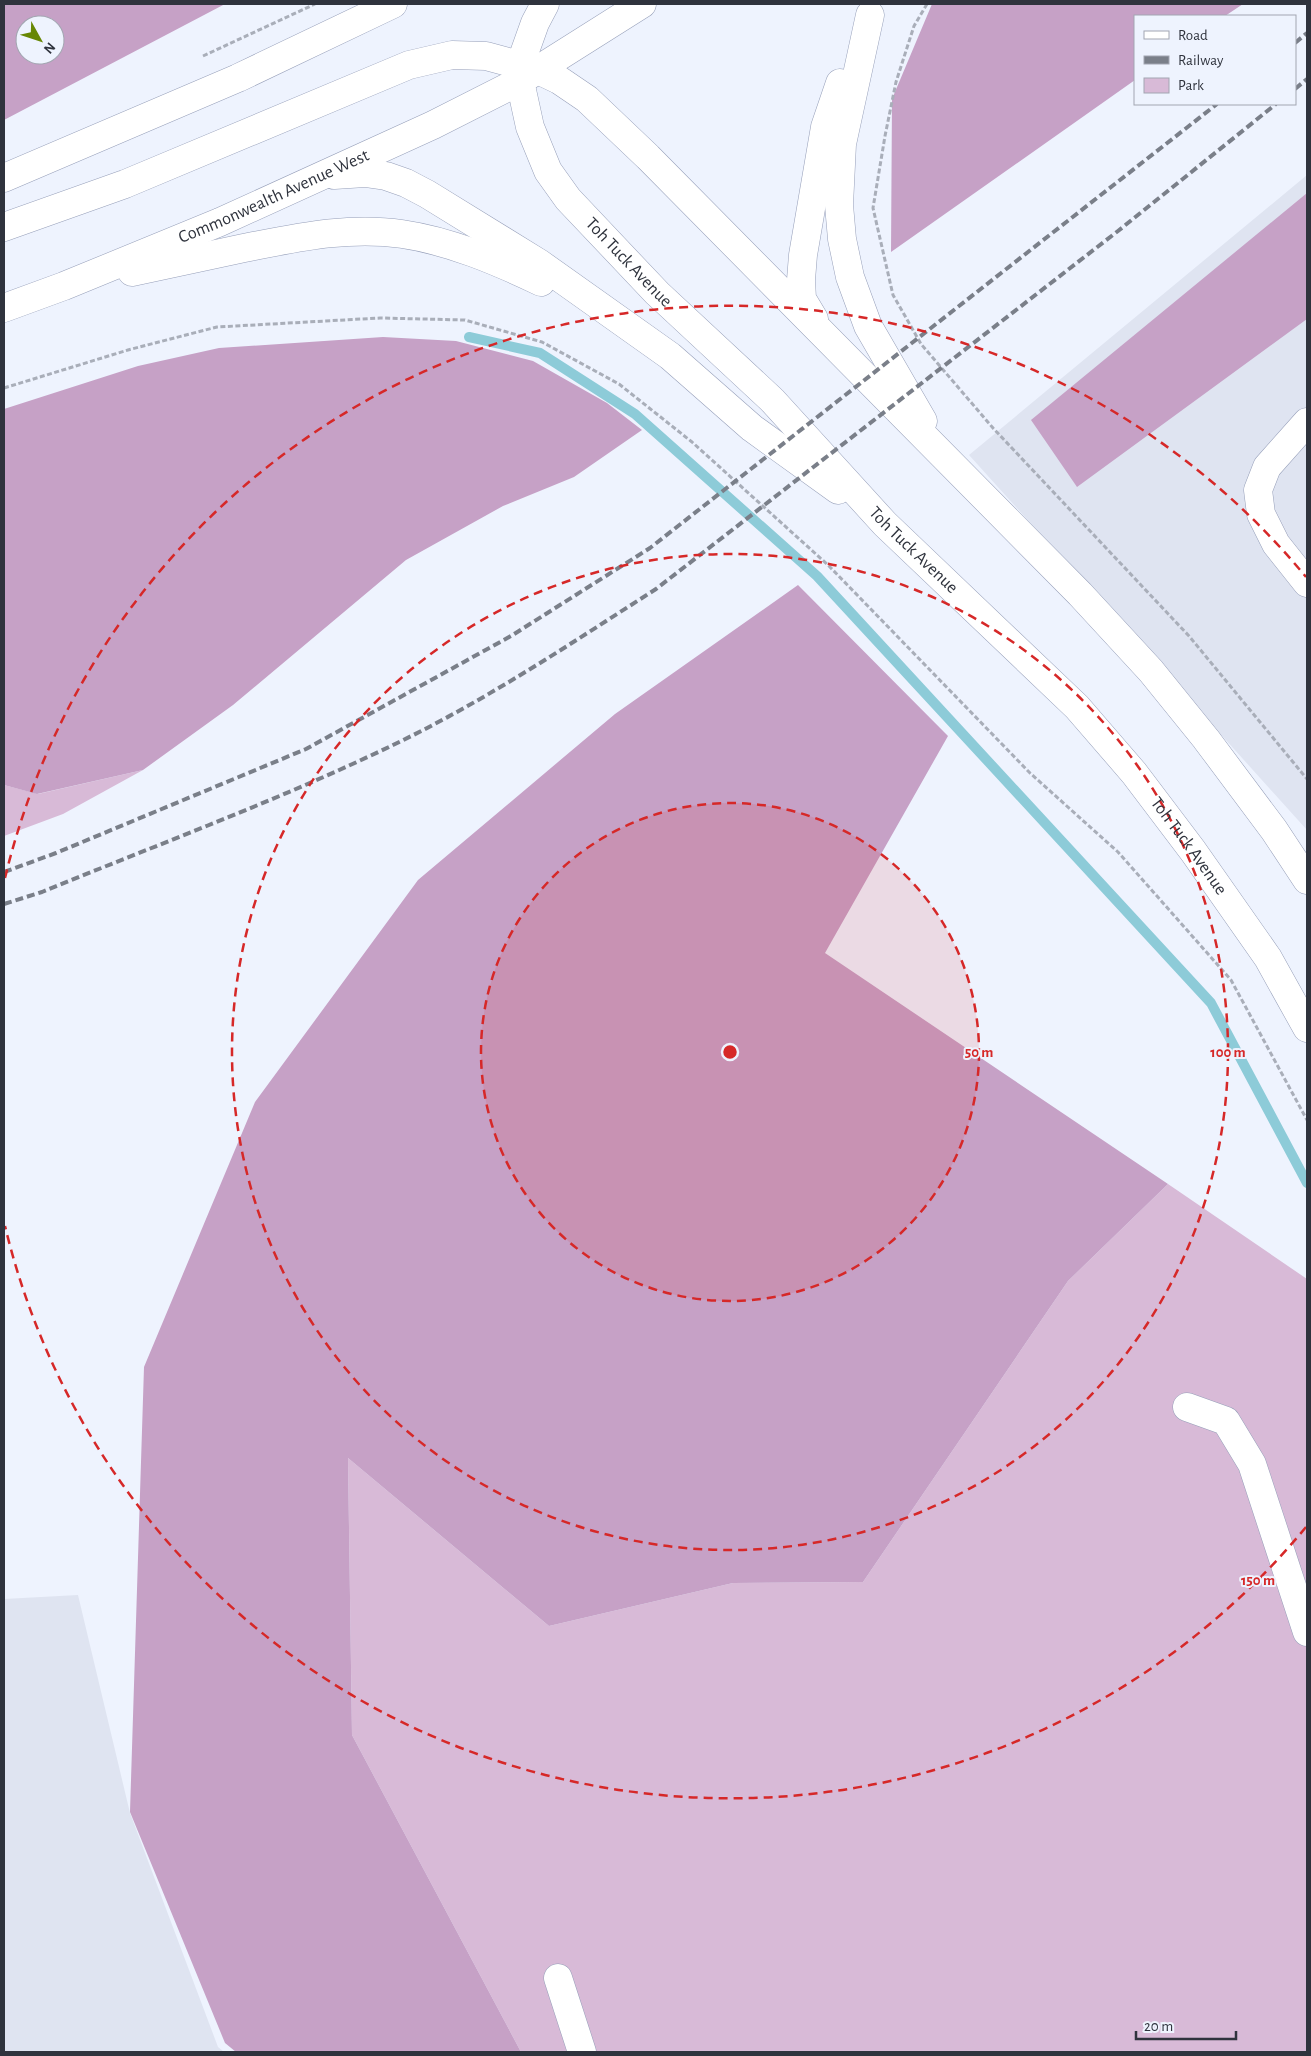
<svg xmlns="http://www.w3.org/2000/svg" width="1311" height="2056" viewBox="0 0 1311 2056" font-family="'Alegreya Sans',sans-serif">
<rect width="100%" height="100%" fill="#eef3fe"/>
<path fill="#dfe4f1" d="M1307 175V830L969 455Z
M78 1595 130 1813 218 2047 224 2052H4V1599Z"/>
<path fill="#d8bad7" d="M143 770 63 814 4 836V785L38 794Z
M1168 1184 1307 1279V2052H521L352 1735 348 1458 549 1626 733 1583 863 1582 1068 1281Z"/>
<path fill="#c6a1c6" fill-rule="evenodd" d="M4 4H225L4 120ZM25 25H55V55H25Z
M932 4H1243L1225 16H1135V80L891 252 892 99Z
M1307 193V319L1077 487 1031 420Z
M383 337 456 341 533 361 607 403 642 430 574 477 503 506 406 560 233 705 143 770 37 794 4 785V409L138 366 219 348Z
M798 585 948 736 825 953 1168 1184 1068 1281 863 1582 733 1583 549 1626 348 1458 352 1735 521 2052H236L225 2043 130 1812 144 1367 255 1102 418 880 615 714Z"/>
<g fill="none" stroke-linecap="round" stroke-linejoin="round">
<path stroke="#8dcbd8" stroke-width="10" d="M469 337 540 353 635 414 817 576 1211 1003 1307 1183"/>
<defs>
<path id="minor" d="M1307 422 1267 467 1258 490 1261 514 1276 544 1307 583
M1187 1407 1226 1421 1252 1464 1307 1632
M558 1978 582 2052"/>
<g id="major">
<path id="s1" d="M545 4 535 23 520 65V81L530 127 548 171 568 199 657 293 772 400 885 524 1077 707 1134 773 1193 851 1268 958 1307 1028"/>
<path d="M870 15 842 144 839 205 842 239 850 277 868 326 923 421"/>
<path d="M334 175 365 173 386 176 406 183 427 194 539 263 670 356 752 428 838 490"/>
<path d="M4 178 238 78 393 4"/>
<path d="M4 227 125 184 409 65 452 55 486 56 538 70 559 80 587 99 648 157 1080 594 1151 671 1206 739 1274 830 1307 880"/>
<path d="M132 272C169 264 206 256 244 248 296 238 348 226 402 234 450 241 497 261 541 282"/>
<path id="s2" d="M4 308 64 286 220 222 433 125 520 81 642 4"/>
<path d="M814 319 802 299 801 280 803 255 825 127 840 83"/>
</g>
</defs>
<use href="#minor" stroke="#969fb9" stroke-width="29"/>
<use href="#major" stroke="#969fb9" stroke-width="29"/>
<path stroke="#a9aeb9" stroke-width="3" stroke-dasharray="5 2.5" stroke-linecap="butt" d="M927 4 914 26 896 82 885 136 873 208 893 295 921 344 993 428 1189 636 1307 779
M203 56 315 4
M4 388 128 350 217 327 380 318 465 320 542 342 619 384 692 442 828 565 1030 773 1118 852 1231 980 1307 1120"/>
<use href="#minor" stroke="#fff" stroke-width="28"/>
<use href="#major" stroke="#fff" stroke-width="28"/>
<path stroke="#7a7f89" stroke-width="4" stroke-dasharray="8 4" stroke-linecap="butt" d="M1295 43 1307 33
M1295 89 1307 79
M4 872 56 853 306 749 511 636 650 548 1217 104
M4 904 42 892C159 844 279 800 393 745 485 701 570 644 656 589L1118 231 1276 104"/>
</g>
<circle cx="730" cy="1052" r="249" fill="#d62828" fill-opacity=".12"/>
<g fill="none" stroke="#d62828" stroke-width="2.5" stroke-dasharray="9 6">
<circle cx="730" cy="1052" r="249"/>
<circle cx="730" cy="1052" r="498"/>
<path d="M1306 1527A746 746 0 0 1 5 1226M5 878A746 746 0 0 1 1306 577"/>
</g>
<g text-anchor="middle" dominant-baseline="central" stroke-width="4" stroke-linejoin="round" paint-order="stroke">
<g font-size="18" fill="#2f333d" stroke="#eef3fe">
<text stroke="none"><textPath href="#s2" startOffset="292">Commonwealth Avenue West</textPath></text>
<text stroke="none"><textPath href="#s1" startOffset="299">Toh Tuck Avenue</textPath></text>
<text stroke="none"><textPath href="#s1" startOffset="704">Toh Tuck Avenue</textPath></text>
<text stroke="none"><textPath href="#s1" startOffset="1109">Toh Tuck Avenue</textPath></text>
</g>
</g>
<circle cx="730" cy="1052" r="8" fill="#d62828" stroke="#eef3fe" stroke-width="2.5"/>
<g font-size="15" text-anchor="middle" font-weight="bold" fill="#d62828" stroke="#eef3fe" stroke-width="4" stroke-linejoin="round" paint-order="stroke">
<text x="979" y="1057">50 m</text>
<text x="1228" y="1057">100 m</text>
<text x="1258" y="1585">150 m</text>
</g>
<rect width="1311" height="2056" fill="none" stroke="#2f333d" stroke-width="10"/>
<rect x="1134" y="15" width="162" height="90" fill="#eef3fe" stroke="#a2a6b1"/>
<rect x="1144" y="31" width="25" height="8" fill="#ffffff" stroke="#a2a6b1"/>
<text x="1178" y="40" font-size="15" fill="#2f333d">Road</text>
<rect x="1144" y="56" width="25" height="8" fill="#7a7f89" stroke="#a2a6b1"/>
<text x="1178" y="65" font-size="15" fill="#2f333d">Railway</text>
<rect x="1144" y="78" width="25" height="15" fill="#d8bad7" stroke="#a2a6b1"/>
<text x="1178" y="90" font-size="15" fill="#2f333d">Park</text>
<g transform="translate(40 40) rotate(130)"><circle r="24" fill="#eef3fe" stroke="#a2a6b1"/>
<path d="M0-4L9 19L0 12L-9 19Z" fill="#678704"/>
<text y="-8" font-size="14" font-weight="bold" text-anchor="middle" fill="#2f333d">N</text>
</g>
<path d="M1136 2031v8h100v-8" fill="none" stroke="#2f333d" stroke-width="2.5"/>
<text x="1144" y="2031" font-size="15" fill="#2f333d" stroke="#eef3fe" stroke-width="4" paint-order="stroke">20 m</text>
</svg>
